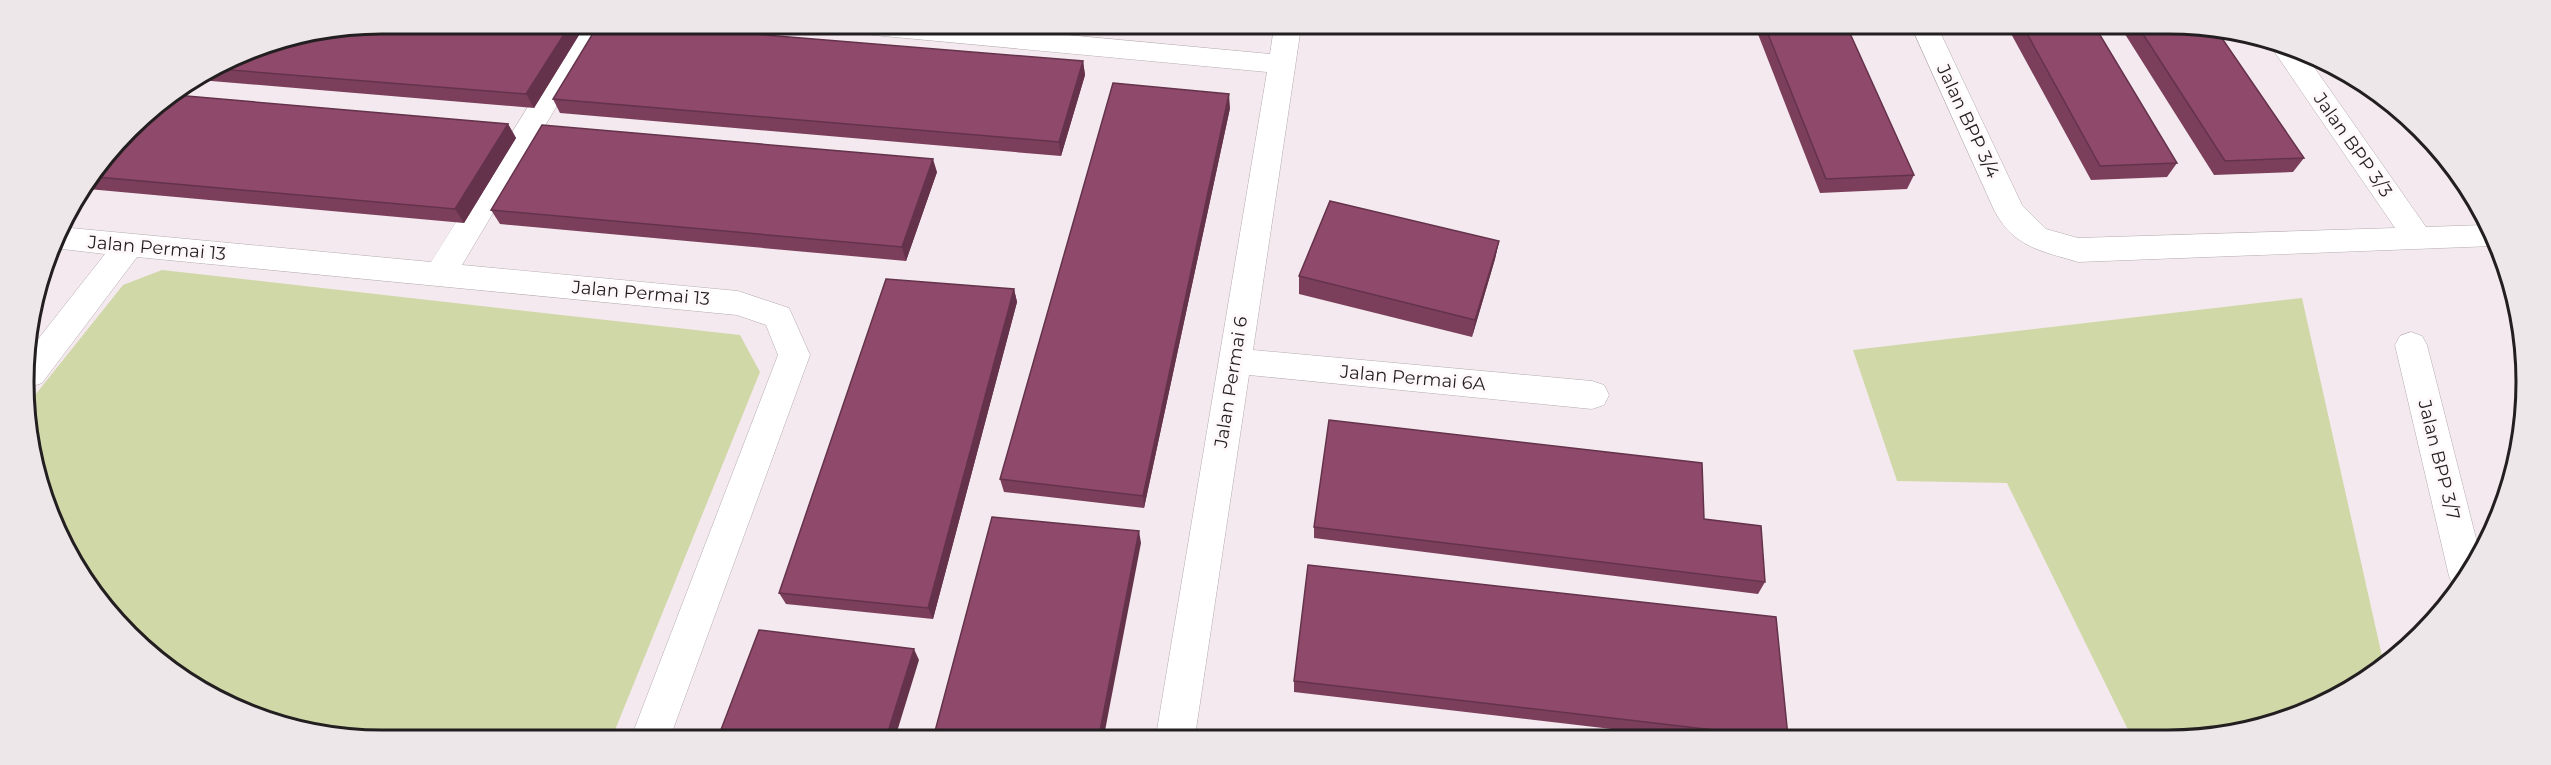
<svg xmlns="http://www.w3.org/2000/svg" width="2551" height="765" viewBox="0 0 2551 765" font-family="Montserrat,sans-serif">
<rect width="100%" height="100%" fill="#f4e9ee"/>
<path fill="#d1d8a8" d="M162 270 740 335 760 372 613 735 312 734 184 681 85 582 36 475 31 400 123 285Z
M2302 298 2384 665 2306 714 2215 738H2132L2007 483 1897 481 1853 350Z"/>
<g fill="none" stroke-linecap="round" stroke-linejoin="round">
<defs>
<path id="minor" d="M579 25H605L462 265 738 291 789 308 810 355 671 735H632L778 355 766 325 737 315 137 257 42 383 30 387 28 352 105 254 54 248 60 227 431 262Z
M860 26H972L1270 54 1274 27H1301L1253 350 1592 381 1604 385 1609 395 1604 405 1592 409 1249 375 1195 736H1156L1267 72 873 35 863 32Z
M1913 30H1939L2022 205 2046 229 2078 238 2395 228 2278 57 2274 51 2277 47 2309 60 2426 227 2484 225 2493 246 2078 262C2042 251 2015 248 1995 212Z
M2411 332 2422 336 2427 345 2481 558 2457 588 2454 587 2449 576 2395 345 2400 336Z"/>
</defs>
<use href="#minor" stroke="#b5abaf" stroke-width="1"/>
<use href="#minor" fill="#fff" fill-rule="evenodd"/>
</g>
<path fill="#7b3f5c" d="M382 24 574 25 579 35 534 108 199 80 246 51Z
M1756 29H1848L1914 175 1907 189 1820 193Z
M2009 30H2097L2177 163 2167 177 2091 180Z
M2123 31H2217L2304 158 2293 172 2214 175Z
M1083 61 1085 75 1061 156 560 113 553 99Z
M1230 108 1144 508 1004 492 1000 479Z
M146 113 508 124 516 138 464 223 88 189Z
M937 172 906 261 500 224 491 210Z
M1499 241 1495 259 1472 337 1299 294V276Z
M1014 289 1017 302 933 619 786 604 779 593Z
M1704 519 1765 582 1758 594 1314 538V527Z
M1294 681 1788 737H1680L1294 692Z"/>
<path fill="#64334b" d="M570 25H574L579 35 534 108 526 94Z
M1083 61 1085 75 1061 156 1059 142Z
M1229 94 1230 108 1144 508 1143 496Z
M508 124 516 138 464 223 455 209Z
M933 159 937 172 906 261 902 247Z
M1499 241 1495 259 1472 337 1475 320Z
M1014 289 1017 302 933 619 928 608Z
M1139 531 1141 543 1104 736H1099Z
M914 649 919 660 896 735H887Z"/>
<path fill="#8f496b" stroke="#64334b" stroke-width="1.5" d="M382 24 570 25 526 94 218 69 246 51Z
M598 25H644L1083 61 1059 142 553 99Z
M1766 29H1848L1914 175 1826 179Z
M2025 30H2097L2177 163 2100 166Z
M2141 31H2217L2304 158 2225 161Z
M1113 83 1229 94 1143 496 1000 479Z
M175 95 508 124 455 209 97 177 146 113Z
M542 125 933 159 902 247 491 210Z
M1330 201 1499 241 1475 320 1299 276Z
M886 279 1014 289 928 608 779 593Z
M1329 420 1702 463 1704 519 1761 526 1765 582 1314 527Z
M992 517 1139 531 1099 736 934 735Z
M1308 565 1776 617 1788 737H1774L1294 681Z
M759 630 914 649 887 735H719Z"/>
<g text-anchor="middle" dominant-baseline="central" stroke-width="6" stroke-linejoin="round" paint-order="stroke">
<g font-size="18" fill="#231f20" stroke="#fff8fa">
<text transform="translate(1968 121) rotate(65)">Jalan BPP 3/4</text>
<text transform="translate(2353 145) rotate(55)">Jalan BPP 3/3</text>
<text transform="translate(157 248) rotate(5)">Jalan Permai 13</text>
<text transform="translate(641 293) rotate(5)">Jalan Permai 13</text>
<text transform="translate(1413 378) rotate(5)">Jalan Permai 6A</text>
<text transform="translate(1231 382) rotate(-81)">Jalan Permai 6</text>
<text transform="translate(2439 460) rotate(76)">Jalan BPP 3/7</text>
</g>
</g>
<path d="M0 0H2551V765H0ZM382 34H2168A348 348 0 0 1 2516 382V382A348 348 0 0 1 2168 730H382A348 348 0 0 1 34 382V382A348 348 0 0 1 382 34Z" fill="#ede7e9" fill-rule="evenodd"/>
<path fill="none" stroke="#231f20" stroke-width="3" d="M382 34H2168A348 348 0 0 1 2516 382V382A348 348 0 0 1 2168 730H382A348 348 0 0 1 34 382V382A348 348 0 0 1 382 34Z"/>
</svg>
